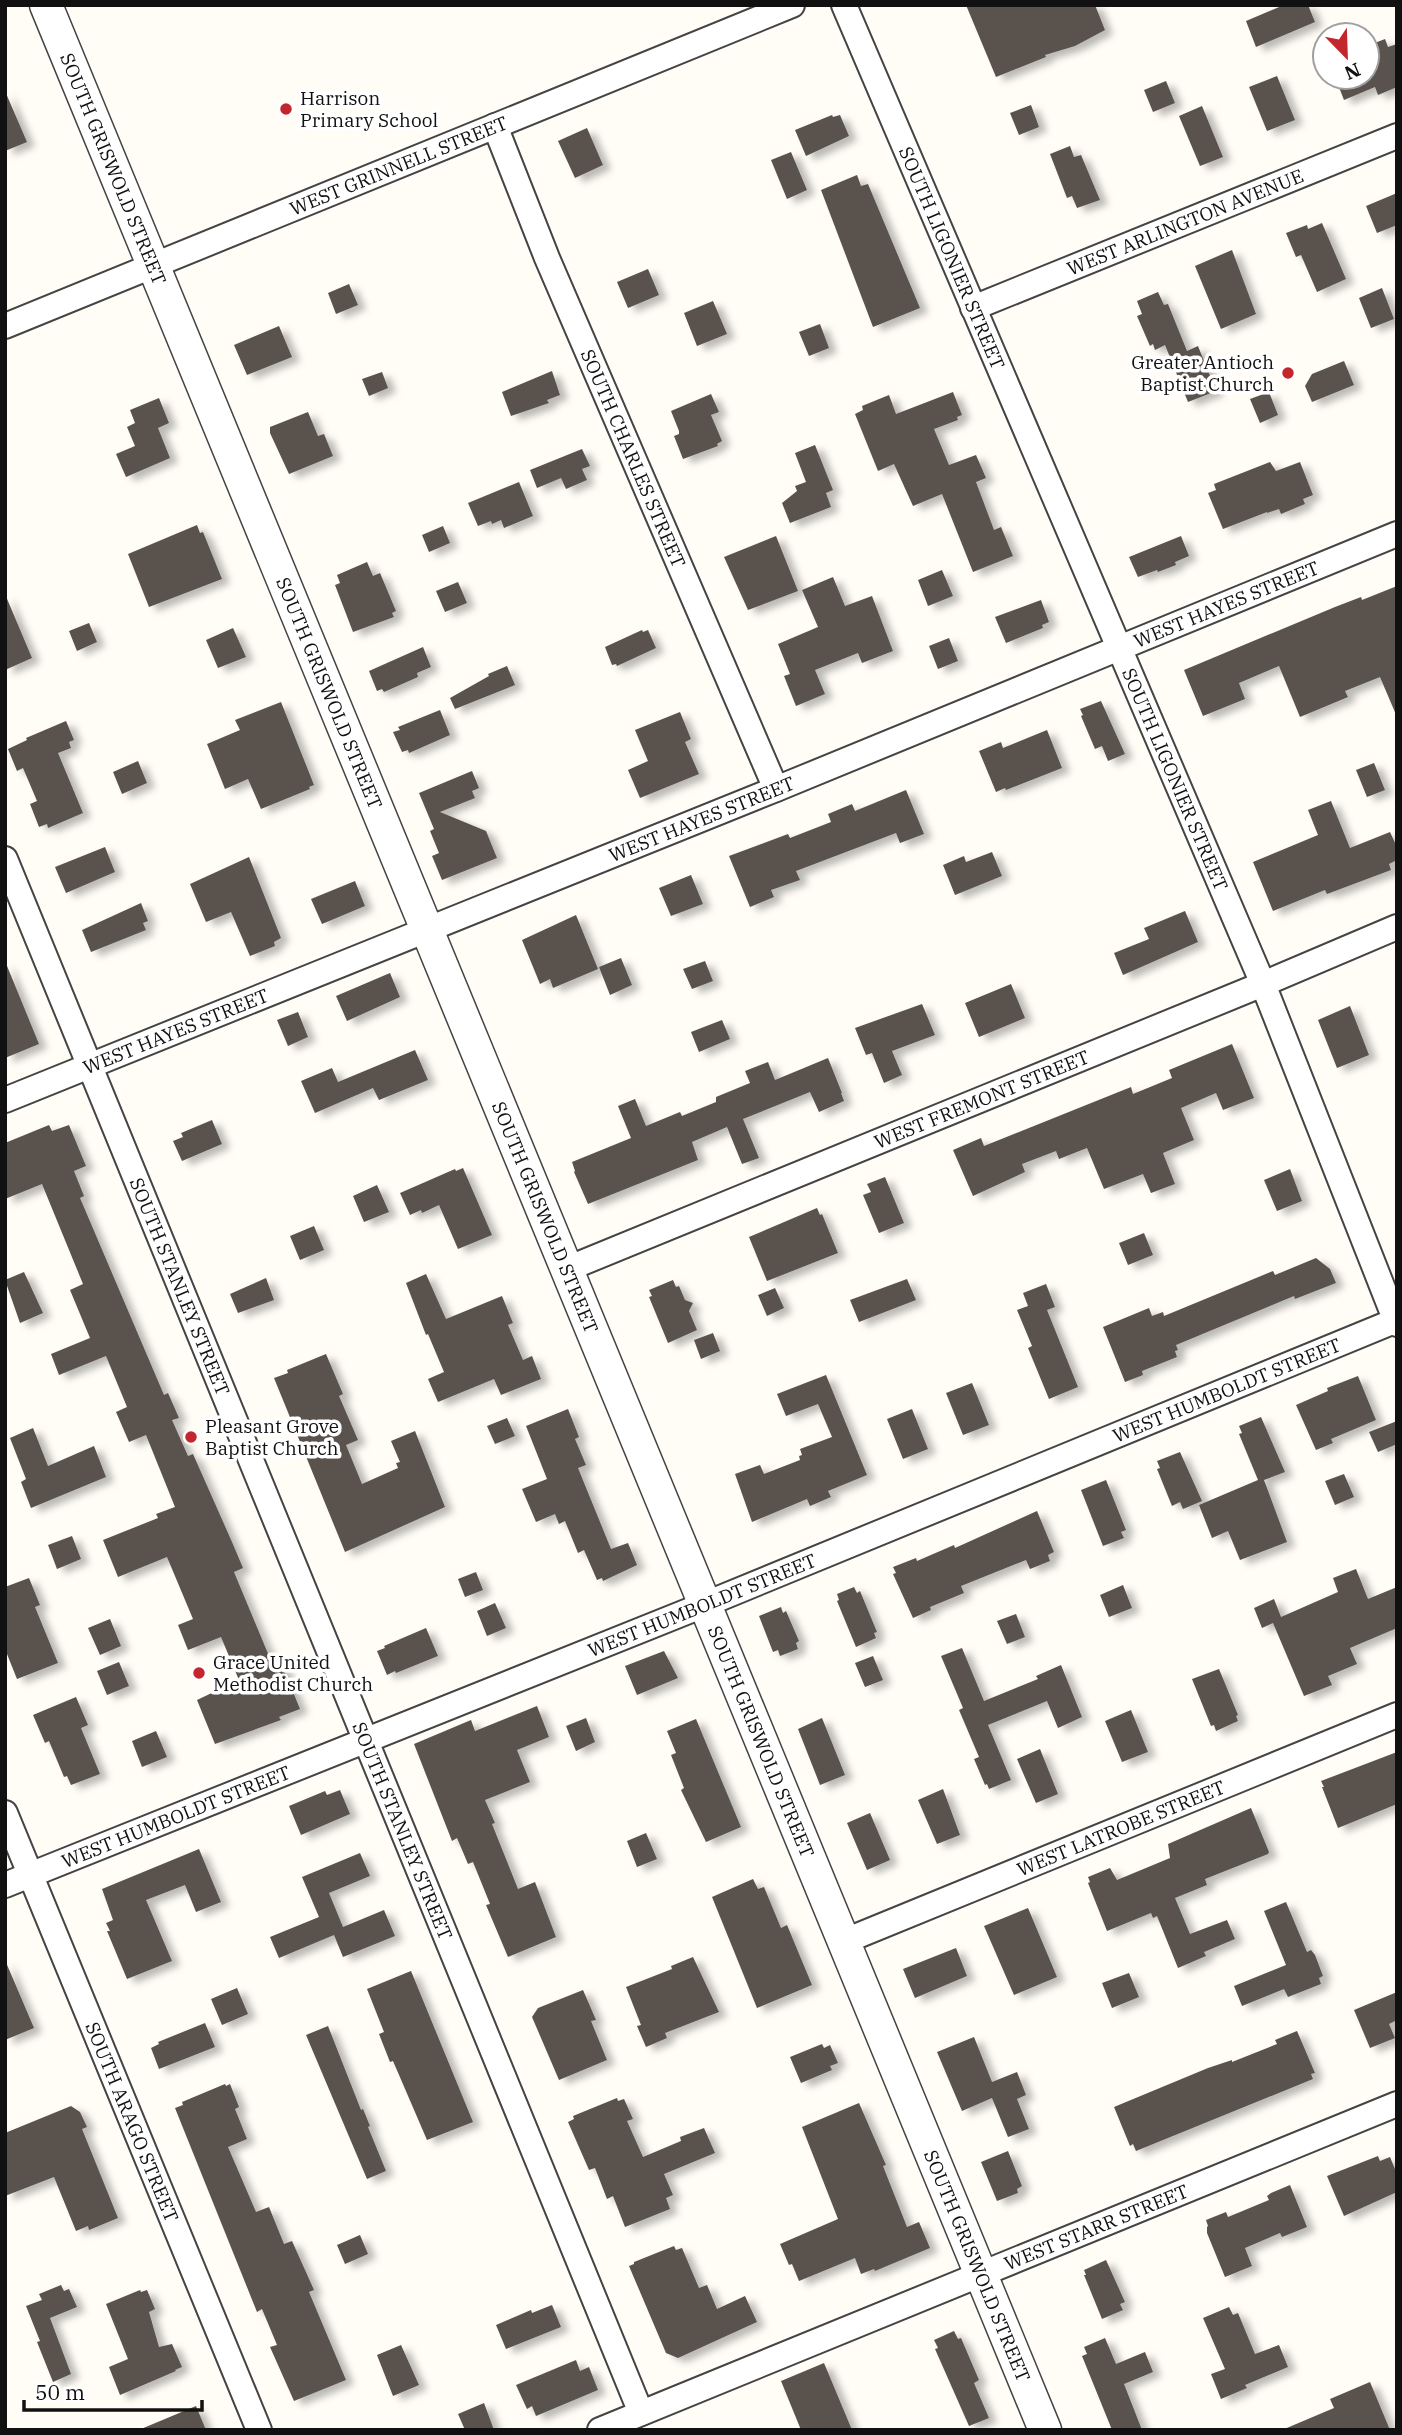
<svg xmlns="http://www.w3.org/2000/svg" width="1402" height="2435" viewBox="0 0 1402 2435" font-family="'IBM Plex Serif',serif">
<defs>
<filter id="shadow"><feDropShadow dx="8" dy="4.5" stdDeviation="3.5" flood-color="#0004"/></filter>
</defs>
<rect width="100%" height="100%" fill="#fffdf5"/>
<path fill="#5a524d" filter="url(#shadow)" d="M966 5H1095L1105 30 1075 46 1045 55 1046 57 996 77Z
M1284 5H1308L1315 22 1256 47 1246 21Z
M1385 39 1388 47 1397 44V87L1378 95 1375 87 1344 100 1335 77H1367V46Z
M1277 76 1295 120 1267 131 1249 87Z
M1166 81 1175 103 1153 112 1144 90Z
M5 91 27 142 5 151Z
M1031 105 1039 127 1019 135 1010 113Z
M1202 106 1223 157 1200 166 1179 116Z
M832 115 833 117 840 115 849 136 806 156 795 130Z
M587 128 603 165 575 178 558 141Z
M1070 146 1074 157 1081 155 1100 200 1077 208 1072 196 1067 198 1050 154Z
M791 152 807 190 787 199 771 160Z
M857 175 861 186 868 184 920 308 873 327 821 190Z
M1397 193V225L1377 233 1366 206Z
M1322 223 1346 279 1317 292 1301 255 1296 257 1286 233 1307 225 1308 229Z
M1232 250 1256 314 1221 329 1195 266Z
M648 269 659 295 628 308 617 282Z
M349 284 358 305 336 314 328 293Z
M1382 288 1394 319 1371 328 1359 298Z
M1158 292 1164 305 1168 304 1187 351 1198 346 1216 391 1188 402 1165 345 1155 350 1153 344 1150 346 1137 316 1142 314 1137 301Z
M713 301 727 334 697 346 684 313Z
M820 324 829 348 809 356 799 332Z
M279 326 292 357 247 375 234 345Z
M1344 361 1354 385 1312 402 1305 386 1312 374Z
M552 371 560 395 547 400 549 403 511 416 502 392Z
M382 372 388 388 369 396 362 379Z
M953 392 962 415 957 417 958 420 934 429 949 465 976 455 986 478 976 482 994 530 1001 527 1013 556 973 572 942 494 913 506 894 464 878 471 855 414 863 410 862 406 889 395 896 414Z
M1269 392 1278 415 1260 423 1250 399Z
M711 394 719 412 711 415 722 441 717 444 718 446 683 459 674 436 679 434V431L671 411Z
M159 398 169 423 158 428 170 458 126 477 116 454 135 446 127 427 135 423 130 410Z
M308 412 318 436 324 434 333 456 289 474 270 433V427Z
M815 445 833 490 826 493 831 507 790 523 782 503 797 491 795 486 806 482 795 453Z
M582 449 590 466 582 469 587 480 566 489 561 478 537 488 530 470Z
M1270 462 1276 471 1300 462 1313 495 1303 499 1305 504 1281 514 1279 509 1267 513V512L1223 529 1208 493 1216 490 1214 484Z
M519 482 533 516 504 528 501 520 492 524 491 521 478 526 468 503Z
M197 525 200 533 203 532 222 579 149 607 128 554Z
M443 526 450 543 429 552 422 535Z
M776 536 798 591 748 610 724 557Z
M1181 536 1189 556 1175 562 1176 565 1158 572 1157 570 1138 577 1129 557Z
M367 562 373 576 380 573 396 611 392 613 394 617 353 632 335 585 340 583 337 575Z
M942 570 953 596 928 606 918 580Z
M833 577 845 606 872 596 893 651 862 663 858 653 815 670 825 694 796 706 784 676 790 674 778 644 818 627 802 590Z
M458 582 467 603 445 612 436 591Z
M1397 586V717L1380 677 1345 691 1348 697 1300 717 1279 666 1239 683 1245 699 1203 716 1184 670 1335 607 1361 597 1362 600Z
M5 594 32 658 5 670Z
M1041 600 1049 622 1042 625 1043 628 1006 643 995 617Z
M89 623 97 642 77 651 69 631Z
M233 628 246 657 218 668 206 640Z
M642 630 643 632 648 630 656 648 617 666 616 664 612 665 605 647Z
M949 638 958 661 938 669 929 646Z
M423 647 431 667 417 673 418 677 384 692 382 689 377 691 369 671Z
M507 666 515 685 455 709 450 698 489 676 488 674Z
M1101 701 1125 754 1108 761 1102 746 1095 749 1081 716 1083 715 1080 709Z
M281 702 314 785 309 787 310 789 261 809 248 779 225 789 207 744 240 730 235 720Z
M440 710 450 735 409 753 408 750 402 752 393 732 400 730 398 727Z
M680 712 691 739 685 742 699 774 640 798 628 770 648 761 635 730Z
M66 721 74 740 69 742 71 748 58 753 83 813 48 828 47 824 39 827 30 804 37 801 23 768 17 771 8 749 27 740 26 738Z
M1047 730 1062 768 1006 790 1005 788 996 792 979 751 1001 742 1003 748Z
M138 761 147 783 122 794 113 772Z
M1374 763 1385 790 1367 797 1356 770Z
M472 771 479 788 472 791 475 798 440 812 486 831 497 858 442 880 432 856 439 853 430 831 434 829 419 793Z
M906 790 924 834 900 843 896 833 796 871 800 880 771 890 774 897 750 907 729 856 788 834 790 838 831 822 828 814 852 804 855 811Z
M1331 801 1350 848 1390 832 1397 847V860L1389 864 1391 870 1327 894 1325 890 1273 911 1253 862 1318 835 1308 810Z
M105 847 115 872 66 893 55 867Z
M992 852 1002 876 955 895 943 865 964 856 966 862Z
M249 857 281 938 274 942 275 946 250 956 231 912 206 922 190 884Z
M691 875 703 904 671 916 659 888Z
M355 881 365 906 322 924 311 899Z
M141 903 148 921 143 923 146 930 91 952 82 930Z
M1185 911 1198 942 1123 975 1114 953 1149 939 1144 928Z
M576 915 598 969 553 988 550 979 540 984 522 940Z
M621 958 632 985 610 995 599 967Z
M5 961 39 1044 5 1058Z
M705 961 713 981 692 989 683 969Z
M390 973 400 997 347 1021 336 996Z
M1011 984 1025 1018 979 1037 965 1003Z
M922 1004 935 1035 892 1051 902 1075 884 1083 872 1053 866 1055 855 1028Z
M1350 1006 1369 1055 1337 1068 1318 1020Z
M298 1012 308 1037 288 1046 277 1020Z
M722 1020 730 1039 699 1052 691 1032Z
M1232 1044 1254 1098 1223 1110 1216 1093 1181 1108 1194 1140 1163 1153 1175 1184 1151 1193 1143 1174 1104 1189 1087 1148 1059 1159 1056 1151 1022 1164 1025 1172 973 1196 953 1150 981 1138 984 1146 1131 1087 1133 1094 1172 1078 1169 1070Z
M415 1050 428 1080 379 1100 373 1088 315 1113 301 1081 332 1068 338 1082Z
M828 1058 842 1093H841L844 1101 819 1112 810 1092 743 1119 759 1158 742 1164 727 1127 692 1142 698 1160 588 1204 574 1172 575 1171 572 1162 631 1138 618 1106 635 1099 646 1126 680 1112 682 1116 716 1102V1097L750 1083 745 1071 768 1062 775 1080Z
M212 1120 222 1144 182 1161 173 1141 183 1137 181 1133Z
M49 1125 52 1131 69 1125 86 1166 74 1171 84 1196 80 1198 164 1395 168 1393 179 1418 172 1420 188 1456 193 1454 232 1542 243 1568 234 1572 274 1668 282 1665 300 1709 279 1717 281 1720 215 1744 197 1700 239 1680 221 1637 188 1650 178 1625 193 1619 167 1557 118 1577 103 1540 158 1518 156 1514 175 1507 146 1435 129 1442 116 1412 127 1407 106 1356 59 1375 51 1354 90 1338 70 1290 83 1284 42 1184 5 1199V1143Z
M463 1168 492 1235 458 1249 439 1205 422 1213 421 1210 410 1215 400 1193 455 1169 456 1171Z
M1290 1169 1302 1201 1277 1211 1264 1180Z
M885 1177 904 1223 879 1233 863 1195 871 1192 867 1184Z
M377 1185 389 1212 364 1222 353 1196Z
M817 1208 820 1215 822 1214 838 1253 767 1281 749 1237Z
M314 1226 324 1250 300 1260 290 1236Z
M1144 1233 1153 1255 1128 1265 1119 1243Z
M1316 1258 1330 1269 1336 1283 1295 1299 1294 1296 1176 1345 1178 1350 1175 1351 1177 1357 1142 1371 1143 1375 1125 1382 1103 1327 1149 1308 1152 1316 1163 1312 1164 1316 1273 1271 1275 1275Z
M24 1272 43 1313 20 1323 5 1280Z
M426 1274 446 1319 502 1296 513 1323 508 1325 523 1360 532 1356 541 1379 501 1395 494 1379 438 1402 428 1379 444 1372 428 1334 426 1335 406 1283Z
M266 1278 274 1300 238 1313 230 1294Z
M907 1279 916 1300 859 1322 850 1300Z
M673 1280 676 1287 679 1286 685 1300 693 1303 689 1311 697 1330 668 1343 649 1297 652 1296 649 1290Z
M1046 1284 1055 1307 1047 1310 1078 1387 1049 1399 1028 1348 1032 1346 1017 1310 1028 1306 1023 1293Z
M775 1288 784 1308 767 1316 758 1295Z
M713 1333 720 1351 701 1359 694 1340Z
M326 1354 343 1394 339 1396 358 1440 346 1445 362 1484 398 1468 396 1463 400 1462 391 1441 415 1431 445 1507 345 1552 274 1378 288 1373 287 1370Z
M826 1375 867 1475 828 1491 831 1497 810 1506 807 1499 752 1522 735 1474 760 1465 764 1474 800 1460 799 1456 802 1455 800 1449 832 1437 818 1404 786 1416 777 1394Z
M1358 1376 1376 1420 1331 1439 1333 1443 1316 1450 1296 1405 1328 1391 1327 1388Z
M972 1383 989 1425 963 1435 946 1393Z
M568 1409 579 1437 575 1439 586 1465 578 1468 611 1549 628 1543 637 1565 603 1581 602 1578 597 1580 584 1550 578 1553 565 1521 559 1524 555 1514 536 1522 522 1489 547 1479 526 1426Z
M912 1409 928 1449 903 1459 887 1419Z
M1261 1417 1285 1472 1264 1480 1287 1542 1240 1560 1228 1531 1212 1538 1199 1505 1258 1480 1239 1434 1242 1433 1239 1426Z
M507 1418 515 1436 495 1444 487 1426Z
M1397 1421V1444L1378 1452 1369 1432Z
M33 1428 48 1466 94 1446 106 1477 31 1508 21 1482 26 1479 10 1438Z
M1180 1452 1202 1501 1183 1509 1180 1502 1172 1506 1157 1469 1160 1468 1157 1461Z
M1344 1474 1354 1497 1335 1505 1325 1481Z
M1106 1480 1126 1530 1121 1532 1124 1538 1103 1546 1081 1490Z
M1037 1511 1054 1552 1048 1555 1050 1561 1030 1569 1026 1560 961 1586 964 1593 930 1607 931 1610 913 1618 893 1574 896 1573 893 1567 916 1558 917 1561 954 1545 955 1548Z
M72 1536 81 1559 57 1569 48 1545Z
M1356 1569 1368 1599 1397 1587V1628L1350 1648 1357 1664 1328 1676 1332 1685 1304 1696 1273 1623 1262 1628 1254 1608 1274 1599 1281 1617 1338 1592 1333 1578Z
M476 1572 483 1590 465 1597 458 1579Z
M29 1578 40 1605 35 1607 58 1663 17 1679 5 1649V1587Z
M1123 1585 1132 1608 1109 1617 1100 1595Z
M854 1587 857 1593 860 1591 877 1632 874 1633 876 1638 856 1647 837 1601 839 1600 837 1594Z
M495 1603 506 1628 487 1636 477 1611Z
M781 1607 783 1613 786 1611 799 1641 796 1643 798 1649 780 1656 778 1650 773 1652 759 1616Z
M1016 1614 1025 1637 1007 1644 997 1621Z
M110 1619 121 1646 100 1655 88 1628Z
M426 1628 438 1656 396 1673 395 1671 387 1675 377 1651 385 1648 384 1646Z
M962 1648 984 1701 1038 1679 1036 1676 1061 1665 1082 1717 1058 1728 1047 1701 988 1725 1011 1780 989 1789 987 1784 985 1785 974 1759 979 1757 959 1710 963 1708 941 1656Z
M664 1651 678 1678 637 1695 625 1666Z
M873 1656 883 1680 865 1687 855 1663Z
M119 1662 129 1686 107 1695 97 1671Z
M1219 1669 1238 1715 1236 1716 1238 1721 1216 1731 1214 1725 1211 1726 1192 1679Z
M76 1697 88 1725 81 1728 100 1774 71 1785 67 1776 64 1777 49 1741 45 1743 33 1715Z
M537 1706 549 1737 517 1750 530 1782 485 1800 495 1823 492 1824 518 1889 535 1882 556 1937 508 1957 486 1905 490 1904 473 1862 468 1864 457 1838 452 1841 414 1744 471 1720 475 1731Z
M1131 1710 1148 1752 1122 1762 1105 1721Z
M586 1718 595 1742 576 1751 566 1726Z
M822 1718 845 1775 820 1785 798 1729Z
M696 1719 741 1827 706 1842 681 1790 684 1788 671 1755 676 1753 667 1731Z
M156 1731 167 1757 142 1767 132 1741Z
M1040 1749 1058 1794 1036 1803 1017 1759Z
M1397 1752V1804L1338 1828 1322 1787H1324L1321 1781Z
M943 1789 960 1835 937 1844 918 1800Z
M340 1790 350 1814 301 1835 289 1806 325 1791 327 1795Z
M1251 1808 1269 1852 1268 1854 1205 1879 1207 1885 1175 1898 1190 1934 1227 1920 1235 1939 1204 1952 1206 1956 1178 1968 1157 1916 1153 1918 1151 1913 1107 1931 1088 1883 1090 1882 1088 1877 1110 1868 1117 1880 1170 1858 1168 1844Z
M870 1813 890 1860 867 1870 847 1823Z
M646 1833 657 1859 637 1867 627 1841Z
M199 1849 221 1902 196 1912 185 1885 146 1900 172 1961 127 1979 107 1931H110L106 1923 113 1920 102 1889Z
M360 1853 370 1876 329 1893 343 1927 384 1910 395 1936 343 1957 334 1935 279 1958 270 1937 319 1917 302 1877Z
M753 1879 758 1889 764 1887 781 1928 787 1925 812 1985 757 2008 712 1897Z
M1286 1902 1307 1952 1311 1950 1315 1955 1323 1976 1319 1978 1321 1984 1288 1997 1284 1989 1242 2006 1234 1986 1286 1965 1264 1911Z
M1028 1908 1057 1977 1014 1995 984 1926Z
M956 1948 967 1976 915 1998 903 1969Z
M693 1957 719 2012 665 2033 667 2038 646 2047 637 2026 641 2025 626 1987 672 1969 671 1966Z
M5 1960 34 2028 5 2040Z
M411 1971 473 2122 427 2140 393 2061 390 2062 379 2034 384 2032 367 1989Z
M1129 1973 1139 1997 1112 2008 1102 1983Z
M237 1988 248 2014 222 2025 211 1999Z
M583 1990 596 2020 591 2021 607 2060 559 2080 532 2017 538 2008Z
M1397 1992V2020L1389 2024 1395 2038 1370 2048 1354 2010Z
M205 2023 215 2047 159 2069 151 2048 159 2044 158 2042Z
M328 2026 361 2110 363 2109 370 2126 368 2127 386 2171 367 2179 306 2035Z
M1297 2031 1315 2073 1311 2074 1313 2079 1136 2151 1133 2144 1130 2146 1114 2107 1208 2068 1232 2060V2062L1277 2044 1275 2040Z
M974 2037 992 2082 1017 2072 1026 2095 1017 2099 1029 2129 1008 2137 992 2098 962 2111 937 2052Z
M822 2044 824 2048 830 2045 838 2063 830 2066 832 2070 801 2083 790 2057Z
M225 2084 226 2086 230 2084 239 2107 235 2109 247 2139 228 2147 256 2212 269 2207 284 2244 292 2241 314 2290 309 2292 346 2380 294 2401 270 2347 277 2345 262 2309 257 2312 175 2108 183 2105 182 2102Z
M617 2098 618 2101 624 2099 633 2119 627 2121 643 2157 681 2141 680 2137 704 2128 715 2153 664 2174 673 2195 666 2198 670 2209 625 2227 613 2196 607 2199 595 2168 589 2170 568 2122 574 2119 573 2116Z
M859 2103 886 2165 883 2166 907 2227 919 2222 930 2248 875 2271 874 2269 861 2274 855 2258 799 2281 792 2264 789 2265 780 2244 838 2219 802 2127Z
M71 2106 80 2112 87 2127 82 2129 118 2218 89 2230 88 2226 76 2231 54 2177 5 2196V2133Z
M1008 2151 1022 2186 1017 2189 1018 2193 997 2201 981 2162Z
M1378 2156 1380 2161 1390 2157 1397 2174V2192L1344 2216 1327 2176Z
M1290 2185 1307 2227 1282 2237 1280 2233 1245 2248 1252 2266 1225 2277 1207 2233V2227L1208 2226 1206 2220 1226 2212 1228 2217 1269 2200 1267 2196 1271 2193Z
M360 2235 368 2254 345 2264 337 2245Z
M674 2246 676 2250 682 2248 699 2288 707 2285 717 2309 745 2296 757 2322 678 2358 666 2353 629 2266 634 2264V2262Z
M1106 2260 1125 2302 1120 2304 1123 2310 1102 2319 1084 2275H1086L1084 2270Z
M61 2285 64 2291 69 2289 77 2307 50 2318 71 2374 53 2382 37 2342 40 2341 26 2306 42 2300 39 2294Z
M140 2290 141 2292 147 2290 155 2309 149 2312 159 2347 172 2344 182 2367 175 2370 176 2371 120 2395 109 2367 128 2359 106 2304Z
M552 2305 561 2327 506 2349 496 2325 531 2310 532 2313Z
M1229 2307 1233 2315 1238 2313 1255 2354 1279 2345 1288 2367 1245 2385 1247 2388 1221 2399 1211 2374 1225 2369 1203 2318Z
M954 2331 958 2339 961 2338 979 2380 974 2383 989 2418 969 2426 935 2349 938 2348 934 2340Z
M1105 2338 1116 2364 1145 2352 1153 2372 1124 2384 1142 2430H1112L1082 2356 1087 2354 1084 2347Z
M401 2345 419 2385 393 2396 377 2355Z
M576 2360 580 2371 589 2367 598 2390 536 2416 532 2406 527 2409 516 2385Z
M824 2363 852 2430H801L781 2381Z
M1370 2382 1390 2430H1282L1334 2408 1330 2399Z
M484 2403 494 2430H465L458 2414Z
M196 2406 206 2430H141V2429Z"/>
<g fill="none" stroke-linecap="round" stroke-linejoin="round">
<defs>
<g id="minor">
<path id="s1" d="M844 5 1263 984 1397 1324"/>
<path id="s2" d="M495 126 547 258 776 789"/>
<path id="s3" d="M973 308 1397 136"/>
<path id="s4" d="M5 326 792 5"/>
<path id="s5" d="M5 859 641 2413"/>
<path id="s6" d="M5 1100 776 789 1397 534"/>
<path id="s7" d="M567 1269 1263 984 1397 927"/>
<path id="s8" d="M5 1813 259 2430"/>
<path id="s9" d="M5 1885 706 1604 1397 1320"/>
<path id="s10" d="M845 1941 1397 1715"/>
<path id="s11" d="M600 2430 1397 2104"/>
</g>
<g id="tertiary">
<path id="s12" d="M46 5 1045 2430"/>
</g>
</defs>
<use href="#minor" stroke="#444" stroke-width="28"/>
<use href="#tertiary" stroke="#444" stroke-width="35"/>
<use href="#minor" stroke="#fff" stroke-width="24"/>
<use href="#tertiary" stroke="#fff" stroke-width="32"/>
</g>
<g fill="#c4262e" stroke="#fff" stroke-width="2.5">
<circle cx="286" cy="109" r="7"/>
<circle cx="1288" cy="373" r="7"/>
<circle cx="191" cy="1437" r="7"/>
<circle cx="199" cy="1673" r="7"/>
</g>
<g text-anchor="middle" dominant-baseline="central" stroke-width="7" stroke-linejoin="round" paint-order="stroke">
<g font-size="19" fill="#111" stroke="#fff" text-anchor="start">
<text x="300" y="98">Harrison<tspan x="300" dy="22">Primary School</tspan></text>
<text x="1274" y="362" text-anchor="end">Greater Antioch<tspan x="1274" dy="22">Baptist Church</tspan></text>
<text x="205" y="1426">Pleasant Grove<tspan x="205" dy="22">Baptist Church</tspan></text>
<text x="213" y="1662">Grace United<tspan x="213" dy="22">Methodist Church</tspan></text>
</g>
<g font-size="19" fill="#111" stroke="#fff">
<text stroke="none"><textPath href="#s4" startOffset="425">WEST GRINNELL STREET</textPath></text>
<text stroke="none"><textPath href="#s12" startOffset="177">SOUTH GRISWOLD STREET</textPath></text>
<text stroke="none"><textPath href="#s3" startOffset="229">WEST ARLINGTON AVENUE</textPath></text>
<text stroke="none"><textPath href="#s1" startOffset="275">SOUTH LIGONIER STREET</textPath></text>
<text stroke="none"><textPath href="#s2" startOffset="360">SOUTH CHARLES STREET</textPath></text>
<text stroke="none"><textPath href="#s6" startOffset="1318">WEST HAYES STREET</textPath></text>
<text stroke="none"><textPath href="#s12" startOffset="744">SOUTH GRISWOLD STREET</textPath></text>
<text stroke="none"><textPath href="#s1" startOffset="842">SOUTH LIGONIER STREET</textPath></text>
<text stroke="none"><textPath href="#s6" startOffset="751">WEST HAYES STREET</textPath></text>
<text stroke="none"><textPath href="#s6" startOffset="184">WEST HAYES STREET</textPath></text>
<text stroke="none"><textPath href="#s7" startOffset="448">WEST FREMONT STREET</textPath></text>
<text stroke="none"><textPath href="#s12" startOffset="1311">SOUTH GRISWOLD STREET</textPath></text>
<text stroke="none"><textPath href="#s5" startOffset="462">SOUTH STANLEY STREET</textPath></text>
<text stroke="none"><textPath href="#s9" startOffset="1318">WEST HUMBOLDT STREET</textPath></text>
<text stroke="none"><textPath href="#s9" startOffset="751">WEST HUMBOLDT STREET</textPath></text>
<text stroke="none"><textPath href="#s12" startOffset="1878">SOUTH GRISWOLD STREET</textPath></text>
<text stroke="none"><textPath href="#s9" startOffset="184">WEST HUMBOLDT STREET</textPath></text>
<text stroke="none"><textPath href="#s10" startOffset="298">WEST LATROBE STREET</textPath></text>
<text stroke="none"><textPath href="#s5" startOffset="1050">SOUTH STANLEY STREET</textPath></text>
<text stroke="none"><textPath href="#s8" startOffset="334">SOUTH ARAGO STREET</textPath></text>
<text stroke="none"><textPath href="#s11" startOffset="536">WEST STARR STREET</textPath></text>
<text stroke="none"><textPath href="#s12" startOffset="2445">SOUTH GRISWOLD STREET</textPath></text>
</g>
</g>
<rect width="1402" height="2435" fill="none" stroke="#111111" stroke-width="14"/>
<g transform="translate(1346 56) rotate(157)"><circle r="33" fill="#ffffff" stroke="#a0a0a0" stroke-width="2"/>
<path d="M0-5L12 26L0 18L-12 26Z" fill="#c4262e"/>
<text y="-10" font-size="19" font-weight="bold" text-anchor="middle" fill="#111111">N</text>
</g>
<path d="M24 2400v10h178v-10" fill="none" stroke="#111111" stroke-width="3.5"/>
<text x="35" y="2400" font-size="21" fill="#111111" stroke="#ffffff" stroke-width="5" paint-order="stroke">50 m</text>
</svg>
